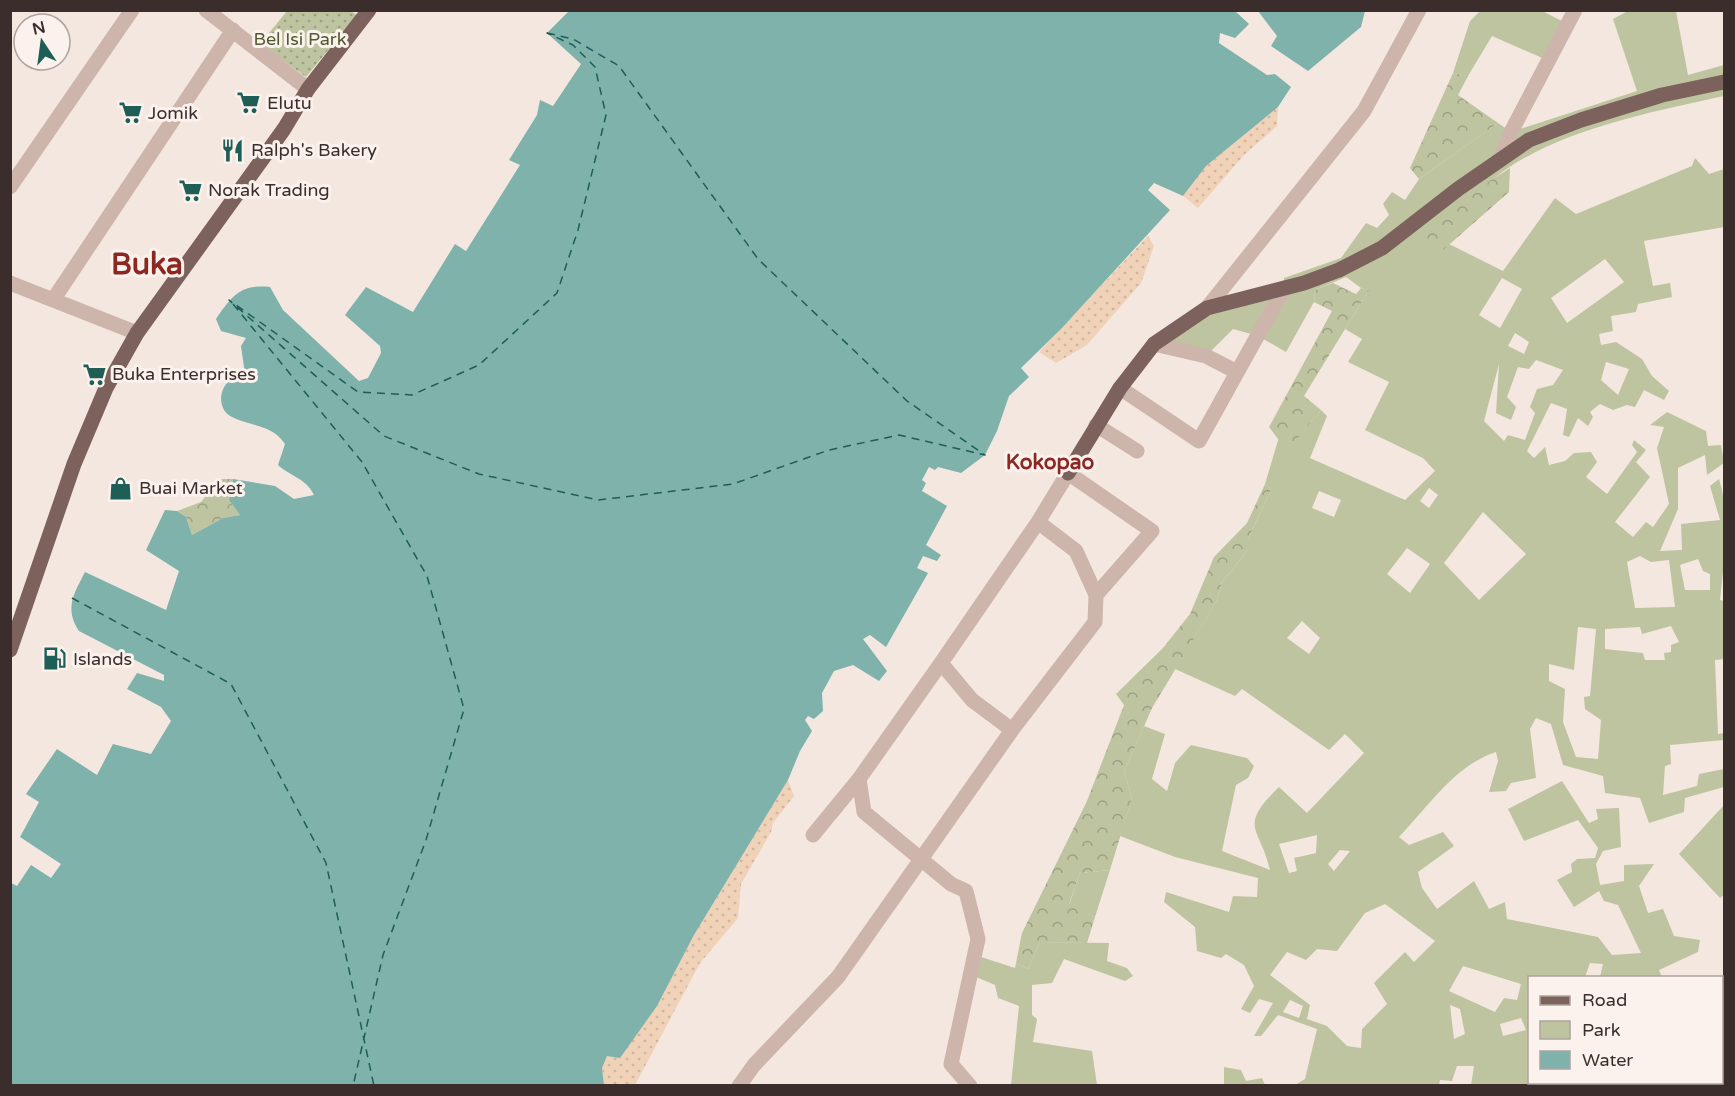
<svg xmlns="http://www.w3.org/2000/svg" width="1735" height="1096" viewBox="0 0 1735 1096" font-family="'Varela Round',sans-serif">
<defs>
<pattern id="forest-crowns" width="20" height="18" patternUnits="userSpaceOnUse" patternTransform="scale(1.5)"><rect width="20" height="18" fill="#bec49f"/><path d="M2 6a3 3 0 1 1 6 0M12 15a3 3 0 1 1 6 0" fill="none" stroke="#9ca082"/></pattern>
<pattern id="sand-dots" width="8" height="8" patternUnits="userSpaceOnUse" patternTransform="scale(1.5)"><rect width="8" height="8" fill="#efd2b7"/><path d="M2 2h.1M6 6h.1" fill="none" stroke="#ceb59e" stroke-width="1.8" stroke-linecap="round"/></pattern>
<pattern id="park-dots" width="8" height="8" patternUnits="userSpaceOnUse" patternTransform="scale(1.5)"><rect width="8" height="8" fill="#bec49f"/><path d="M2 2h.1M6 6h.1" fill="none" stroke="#9ca082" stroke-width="1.8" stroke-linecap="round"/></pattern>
</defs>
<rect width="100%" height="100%" fill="#f4e7e0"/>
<path fill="#bec49f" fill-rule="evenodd" d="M1480 11H1542L1568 24 1549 61 1492 36 1468 76 1453 73 1470 21Z
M1628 11H1676L1688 75 1724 65V96C1651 112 1552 131 1493 179 1477 191 1455 232 1442 250L1449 244 1503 271 1555 198 1576 214 1692 166 1695 158 1709 174 1724 169V227L1644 241 1653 286 1670 283 1672 297 1638 304 1636 312 1611 316 1613 331 1599 334 1601 345 1616 342 1642 359 1652 376 1669 391 1664 400 1644 390 1635 407 1627 405 1613 410 1600 404 1590 412 1593 417 1588 426 1578 418 1569 437 1563 435 1567 409 1551 403 1527 451 1534 458 1545 447 1549 465 1565 461 1574 453 1591 452 1597 462 1586 477 1607 494 1637 452 1632 445 1634 440 1646 450 1636 462 1650 477 1615 522 1633 537 1646 522 1653 527 1669 504 1657 448 1664 427 1650 425 1667 412 1706 431 1708 446 1721 445 1724 463 1707 475 1705 455 1678 468V509L1660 551 1682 550 1681 524 1720 520 1710 486 1719 479C1731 518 1724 562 1720 600L1724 601V659L1715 660 1718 734 1724 733V740L1670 745 1671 764 1665 766 1663 795 1697 786 1699 774 1724 769V787L1685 798 1684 812 1649 823 1640 798 1605 793 1603 776 1563 765 1551 724 1536 718 1530 729 1536 778 1511 783 1506 791 1489 792 1498 761 1496 752C1455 765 1428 807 1399 837L1409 845 1443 832 1454 846 1418 872 1422 888 1437 909 1474 881 1489 909 1505 902 1507 919 1598 937 1612 955 1641 953 1618 905 1604 901 1599 891 1574 907 1557 880 1572 872 1571 864 1577 859 1595 858 1598 848 1578 820 1524 841 1508 809 1562 781 1589 823 1598 819 1596 809 1619 808 1621 847 1603 851 1596 864 1600 885 1624 881V865L1654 864 1639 886 1648 913 1663 909 1674 936 1700 940 1698 952 1659 970 1662 977H1600L1603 964 1590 963 1585 977 1530 978V1082H1606V1085H1471L1474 1066H1457L1452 1081 1440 1080 1439 1085H1295L1305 1079 1317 1029 1278 1015 1261 1036H1254L1273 1003 1259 999 1250 1013 1241 1009 1254 986 1244 965 1226 954 1221 958 1197 951 1195 927 1164 902 1166 892 1229 912 1233 896 1257 897 1258 878 1175 857 1120 836 1132 798 1124 772 1144 726 1165 734 1152 779 1167 791 1175 763 1191 745 1247 758 1254 766 1248 778 1236 785 1222 851 1270 870C1260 826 1237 828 1279 787L1307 813 1364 753 1345 734 1329 750 1242 689 1235 696 1175 669 1216 602 1222 582 1248 550V539L1271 490 1265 484 1279 437 1287 450 1321 410 1327 416 1310 458 1405 500 1435 471 1423 458 1365 430 1389 382 1348 362 1362 339 1345 329 1369 290 1361 288 1346 277 1315 290 1314 302 1286 352 1258 336 1233 329 1206 356 1154 344 1207 308 1284 287V278L1341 258 1366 223 1377 228 1389 215 1383 204 1392 192 1405 200 1419 179 1498 123 1511 132 1637 91 1613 19ZM1605 259 1624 282 1567 323 1551 298ZM1502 278 1522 289 1500 328 1479 315ZM1515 333 1529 342 1524 354 1508 346ZM1536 360 1563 370 1553 385 1537 389 1530 407 1535 413 1525 440 1508 435 1504 441 1484 421 1499 364 1496 413 1511 420 1516 407 1507 397 1518 367 1529 369ZM1606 362 1629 369 1618 395 1601 380ZM1429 488 1438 495 1429 508 1420 501ZM1319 491 1341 500 1334 517 1312 508ZM1483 512 1526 554 1479 600 1444 563ZM1407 548 1430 564 1410 593 1387 574ZM1640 556 1651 562 1669 560 1675 607 1635 608 1627 562ZM1698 559 1703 571 1710 574V590H1685L1680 565ZM1302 621 1320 638 1309 654 1287 638ZM1671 626 1679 642 1671 645V652L1664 653 1665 660H1645L1643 653 1605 649V629L1640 627 1642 634ZM1578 627 1596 629 1590 696 1584 697 1585 709 1601 720 1598 759 1576 757 1563 722 1565 689 1549 681V664L1574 670ZM1317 835 1316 853 1294 858 1297 871 1289 873 1279 844ZM1340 850 1350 851 1334 871 1328 864ZM1385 904 1435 941 1414 962 1405 952 1374 983 1387 1004 1362 1029 1361 1048 1347 1046 1327 1026 1307 1019 1310 1005 1270 975 1287 952 1306 960 1317 949 1337 951 1365 913ZM1463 966 1521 984 1517 1000 1504 998 1495 1012 1449 991ZM1290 1000 1303 1006 1299 1018 1283 1012ZM1450 1005 1460 1009 1465 1034 1454 1039ZM1521 1018 1526 1030 1503 1036 1500 1024Z
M1724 805V895L1720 898 1679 854Z
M1110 870 1095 917 1069 905 1080 873Z
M1040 942 1109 943 1107 961 1127 968 1133 976 1125 981 1064 959 1052 983 1032 985V1015L1037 1019 1033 1042 1092 1051 1097 1085H1011L1019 1006 998 998 995 985 969 974 975 955 1015 968 1016 963 1028 969Z
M1224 1067 1241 1070 1246 1081 1262 1078 1265 1085H1224Z"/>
<path fill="url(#forest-crowns)" d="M1453 73 1468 76 1458 95 1498 123 1419 179 1410 168Z
M1510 168 1509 192 1443 250 1417 239 1491 180Z
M1333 283 1356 294 1361 288 1369 290 1304 396 1321 410 1287 451 1269 427 1332 311 1314 302 1315 290Z
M219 479H233L229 500 240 515 223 518 192 535 186 517 177 511 201 502Z
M1265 484 1271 490 1248 539V550L1222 582 1216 602 1152 708 1124 772 1132 798 1110 870 1080 873 1069 904 1095 917 1087 943 1040 942 1028 969 1016 963 1022 933 1087 801 1124 705 1116 694 1163 648 1190 614 1214 557 1247 523Z"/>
<path fill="url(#sand-dots)" d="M1278 107 1277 126 1245 154 1198 208 1183 196 1206 166Z
M1148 236 1154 246 1141 283 1087 345 1056 363 1039 352Z
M788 780 794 796 773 823 771 832 741 884 738 918 700 963 635 1085H604L602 1068 607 1056 657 1006 694 935Z"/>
<path fill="url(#park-dots)" d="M287 11H351L357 15 306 77 260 44Z"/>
<path fill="#7eb2ab" d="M569 11H1235L1249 24 1235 38 1220 33 1219 43 1267 75 1275 74 1291 87 1278 107 1206 166 1183 196 1154 183 1148 190 1170 210 1061 329 1021 368 1029 377 1009 396 997 431 985 455 961 473 938 467 935 470 929 467 922 480 926 483 922 491 947 506 926 545 941 555 937 561 923 556 917 568 928 573 886 647 870 635 863 639 887 671 879 681 853 665 834 671 822 693 823 711 814 719 808 716 805 720 812 731 800 751 788 780 694 935 657 1006 620 1058 607 1056 602 1068 604 1085H11V883L17 886 31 865 51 878 61 864 20 837 39 802 26 794 57 749 97 775 113 744 151 754 171 721 161 707 127 689 137 673 164 681V675L79 631C64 608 74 594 85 572L166 610 179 571 146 550 165 510 177 511 186 517 192 535 223 518 240 515 229 500 233 479 275 486 294 499 314 495C306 478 291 477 278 465L285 444C272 424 252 427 232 417 217 410 218 387 232 379 235 376 241 376 245 374L241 346 246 338 221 331 216 319C232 296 240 284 270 287L283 310 359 381 368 378 381 353 380 346 345 315 366 287 413 312 455 244 466 251 520 165 509 160 537 115 540 100 553 106 581 64 547 33Z
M1258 11H1365L1361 27 1308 71 1271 46 1277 36Z"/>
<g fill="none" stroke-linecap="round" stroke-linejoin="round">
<path stroke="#1f5e57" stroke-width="1.5" stroke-dasharray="8 6" stroke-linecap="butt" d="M547 33 573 39 619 66 758 259 907 401 985 455 899 435 829 450 733 484 598 500 479 474 384 436 229 300 358 392 412 395 479 365 557 293 578 230 606 115 595 67 573 45Z
M233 304 362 462 427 576 464 709 426 840 383 955 353 1086
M72 598 231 684 326 863 374 1086"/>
<path stroke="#cdb5ab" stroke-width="15" d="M206 10 308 89
M1501 157 1511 132 1575 10
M10 187 132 10
M10 283 137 333
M53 300 233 30
M1207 308 1364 111 1419 10
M1154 344 1206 356 1237 372
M1120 388 1199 441 1284 288
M1096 425 1137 451
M1038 522 1076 551 1096 595
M859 779 864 812 951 884 966 891 978 939 951 1064 970 1086
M813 835 859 779 941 663
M739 1086 754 1065 838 977 1012 730 972 700 941 663 1038 522 1068 473 1152 531 1096 595 1095 622 1012 730"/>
<path stroke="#7d615c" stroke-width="15" d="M1068 473 1120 388 1154 344 1207 308 1304 283 1339 270 1382 248 1458 189 1529 140 1581 120 1662 95 1724 82
M10 650 74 464 106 388 137 333 284 129 308 89 369 10"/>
</g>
<defs>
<symbol id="supermarket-bare" viewBox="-9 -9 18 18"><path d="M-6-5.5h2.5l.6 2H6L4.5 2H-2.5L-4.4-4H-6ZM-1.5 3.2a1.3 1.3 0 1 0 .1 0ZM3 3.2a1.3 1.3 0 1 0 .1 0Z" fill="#1f5e57" stroke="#fbf2ed" stroke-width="2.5" paint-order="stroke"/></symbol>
<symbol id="restaurant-bare" viewBox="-9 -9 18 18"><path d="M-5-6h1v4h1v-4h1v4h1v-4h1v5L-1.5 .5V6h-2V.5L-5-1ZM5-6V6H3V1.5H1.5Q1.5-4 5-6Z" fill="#1f5e57" stroke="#fbf2ed" stroke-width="2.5" paint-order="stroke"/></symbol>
<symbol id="shop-bare" viewBox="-9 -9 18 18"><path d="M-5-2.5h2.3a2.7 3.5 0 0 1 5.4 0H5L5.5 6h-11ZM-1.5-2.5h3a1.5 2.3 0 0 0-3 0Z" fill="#1f5e57" stroke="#fbf2ed" stroke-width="2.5" paint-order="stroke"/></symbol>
<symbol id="fuel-bare" viewBox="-9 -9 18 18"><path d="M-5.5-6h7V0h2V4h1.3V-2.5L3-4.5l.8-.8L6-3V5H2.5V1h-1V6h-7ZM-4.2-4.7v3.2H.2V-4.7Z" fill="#1f5e57" stroke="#fbf2ed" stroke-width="2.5" paint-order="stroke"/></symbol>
</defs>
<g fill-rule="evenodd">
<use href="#supermarket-bare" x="232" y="86" width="33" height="33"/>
<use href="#supermarket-bare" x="114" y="96" width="33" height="33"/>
<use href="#restaurant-bare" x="216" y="134" width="33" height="33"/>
<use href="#supermarket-bare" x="174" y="174" width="33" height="33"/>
<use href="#supermarket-bare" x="78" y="358" width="33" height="33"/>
<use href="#shop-bare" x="104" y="472" width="33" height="33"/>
<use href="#fuel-bare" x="38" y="642" width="33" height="33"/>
</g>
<g text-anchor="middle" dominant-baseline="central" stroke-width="6" stroke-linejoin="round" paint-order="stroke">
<g font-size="18" fill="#515a2e" stroke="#fbf2ed">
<text x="300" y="39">Bel Isi Park</text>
</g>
<g font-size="18" fill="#3b2d2b" stroke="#fbf2ed" text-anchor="start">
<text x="267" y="103">Elutu</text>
<text x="148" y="113">Jomik</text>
<text x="251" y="150">Ralph's Bakery</text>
<text x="208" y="190">Norak Trading</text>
<text x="112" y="374">Buka Enterprises</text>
<text x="139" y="488">Buai Market</text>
<text x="73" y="659">Islands</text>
</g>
<g font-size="21" font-weight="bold" fill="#8c2821" stroke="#fbf2ed">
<text x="1050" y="462">Kokopao</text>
</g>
<g font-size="30" font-weight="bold" fill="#8c2821" stroke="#fbf2ed">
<text x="147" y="264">Buka</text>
</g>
</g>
<rect width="1735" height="1096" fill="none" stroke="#3b2d2b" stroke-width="24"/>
<rect x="1528" y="976" width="195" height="108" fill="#fbf2ed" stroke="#aea39f" stroke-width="1.5"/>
<rect x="1540" y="996" width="30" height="9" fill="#7d615c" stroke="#aea39f" stroke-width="1.5"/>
<text x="1582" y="1006" font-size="18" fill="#3b2d2b">Road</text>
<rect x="1540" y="1021" width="30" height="18" fill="#bec49f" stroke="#aea39f" stroke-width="1.5"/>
<text x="1582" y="1036" font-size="18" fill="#3b2d2b">Park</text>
<rect x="1540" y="1051" width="30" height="18" fill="#7eb2ab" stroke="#aea39f" stroke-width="1.5"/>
<text x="1582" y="1066" font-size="18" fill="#3b2d2b">Water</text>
<g transform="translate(42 42) rotate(347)"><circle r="28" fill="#fbf2ed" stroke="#aea39f" stroke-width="1.5"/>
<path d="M0-4.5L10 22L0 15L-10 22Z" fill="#1f5e57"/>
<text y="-9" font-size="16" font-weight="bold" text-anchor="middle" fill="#3b2d2b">N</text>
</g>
</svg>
